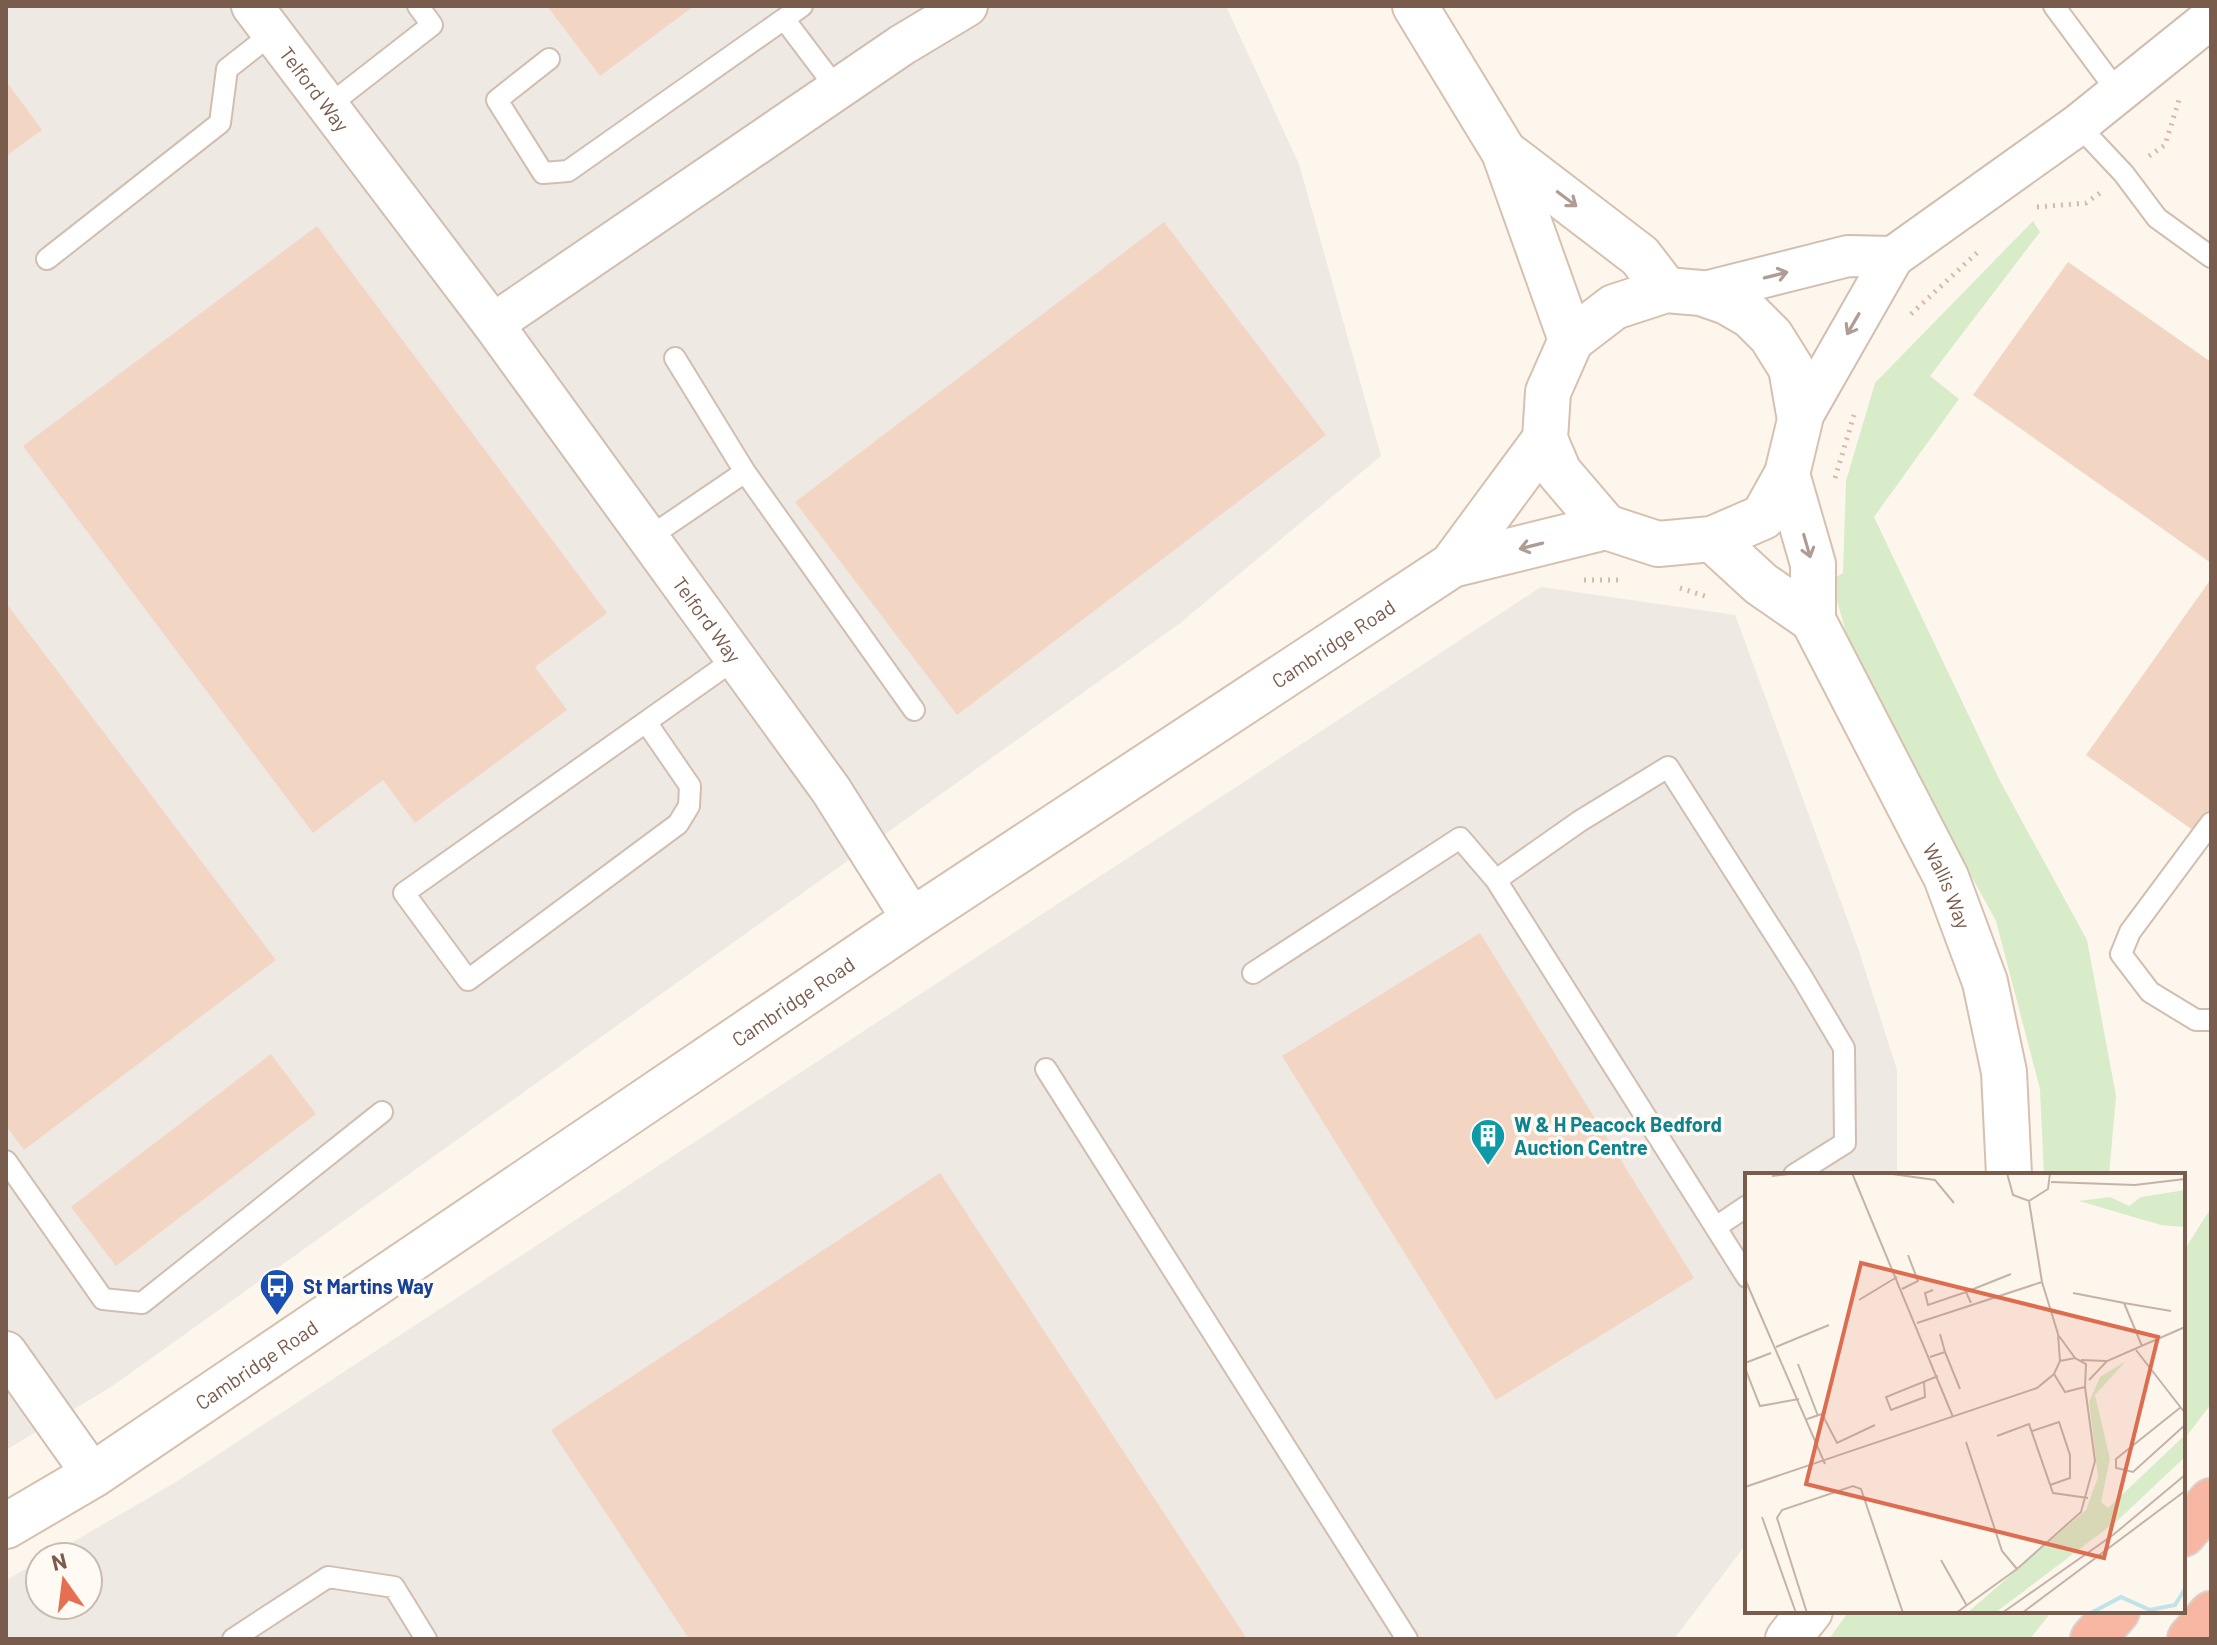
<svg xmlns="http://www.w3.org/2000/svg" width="2217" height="1645" viewBox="0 0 2217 1645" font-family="Barlow,sans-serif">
<rect width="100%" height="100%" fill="#fdf6ec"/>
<path fill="#efe9e4" d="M6 6H1226L1299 164 1381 456 1179 624 111 1387 6 1450Z
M1541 587 1735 615 1858 948 1897 1070V1175H1747V1543L1674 1639H6V1580L40 1561V1605H88V1557H47L176 1482Z"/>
<path fill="#d8ecc9" d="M2033 221 2040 232 1930 376 1959 399 1874 517 2000 781 2087 940 2116 1096 2109 1175H2044L2040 1089 1996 921 1856 667 1831 580 1843 573 1846 481 1875 383Z
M2211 1208V1404L2183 1441V1252Z
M1849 1611H2052L2030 1639H1829Z"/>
<path fill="#f3d5c3" d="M547 6H694L600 76Z
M6 81 42 130 6 156Z
M1164 222 1326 435 957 715 795 502Z
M317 226 607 613 535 667 567 710 415 823 383 780 313 833 23 446Z
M2068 262 2211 362V563L1973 395Z
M2211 579V813L2197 833 2086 755Z
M6 603 276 960 24 1150 6 1126Z
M1480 933 1694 1278 1496 1400 1282 1056Z
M271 1054 316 1114 116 1266 71 1207Z
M940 1173 1247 1639H689L551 1430Z"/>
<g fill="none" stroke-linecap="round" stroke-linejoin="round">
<defs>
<path id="lane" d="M2054 6 2117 91
M784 19 802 6
M549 59 497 100 543 173 568 171 784 19 837 89
M328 106 432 25 418 6
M2078 125 2124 174 2157 218 2211 257
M47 259 220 123 227 69 273 33
M745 472 914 710
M648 538 745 472 675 358
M646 722 690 786 689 806 678 824 468 980 404 893 735 659
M2211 823 2130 932 2121 954 2150 992 2196 1020H2211
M1496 880 1580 821 1668 767 1802 977 1844 1048 1845 1143 1794 1175
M1253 973 1460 838 1496 880 1747 1277
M1046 1069 1407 1639
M6 1161 103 1299 142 1303 382 1112
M1716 1227 1747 1206
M233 1639 328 1577 394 1587 426 1639"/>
<g id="street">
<path id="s1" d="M252 6 493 324 831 790 913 920"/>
<path d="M1701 293 1848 256 1893 257"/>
<path d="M493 324 902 45 967 6"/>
<path d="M1800 420 1893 257 2078 125 2211 18"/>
<path d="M6 1352 93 1475"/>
</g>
<g id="secondary">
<path d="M1415 6 1504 152 1571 340"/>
<path d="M1504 152 1640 256 1666 290"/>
<path d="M1666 290 1701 293 1727 302 1751 316 1771 336 1791 368 1800 420 1787 474 1763 517 1712 539 1658 544 1606 527 1559 472 1545 439 1548 392 1571 340 1614 307Z"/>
<path d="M1787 474 1813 564V620"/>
<path id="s2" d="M1712 539 1761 584 1813 620 1946 877 1985 982 2004 1072 2009 1175"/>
<path d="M1452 565 1606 527"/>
<path id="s3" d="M6 1526 93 1475 913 920 1452 565 1545 439"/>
<path d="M1788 1639 1810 1611"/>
</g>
<path id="highway" d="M2183 1534 2211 1501
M2093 1639 2117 1611
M2190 1639 2211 1614"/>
</defs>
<use href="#lane" stroke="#d1beb0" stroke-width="24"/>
<use href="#street" stroke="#d1beb0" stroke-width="44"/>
<use href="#secondary" stroke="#d6c0b0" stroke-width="48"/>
<use href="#highway" stroke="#dad1cd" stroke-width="48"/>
<path stroke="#d9b8a5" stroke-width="5" stroke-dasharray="2 6" stroke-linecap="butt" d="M2149 156 2165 145 2179 100
M2037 207 2086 203 2100 193
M1911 314 1980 250
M1835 478 1854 415
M1584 580H1618
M1680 588 1708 597"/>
<use href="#lane" stroke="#fff" stroke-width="20"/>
<use href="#street" stroke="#fff" stroke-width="40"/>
<use href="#secondary" stroke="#fff" stroke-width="44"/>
<use href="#highway" stroke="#f7b7a3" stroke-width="44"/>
</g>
<defs><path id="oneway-shaft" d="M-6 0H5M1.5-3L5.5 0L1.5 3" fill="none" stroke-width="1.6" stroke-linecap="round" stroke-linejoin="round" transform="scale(2)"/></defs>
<g stroke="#af9d94">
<use href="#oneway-shaft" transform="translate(1567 199) rotate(37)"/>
<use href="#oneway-shaft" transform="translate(1776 275) rotate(-14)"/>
<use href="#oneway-shaft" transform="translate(1853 324) rotate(120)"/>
<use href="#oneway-shaft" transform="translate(1531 546) rotate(166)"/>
<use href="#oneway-shaft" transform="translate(1807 546) rotate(74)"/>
</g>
<defs>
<symbol id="building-pin" viewBox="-11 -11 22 30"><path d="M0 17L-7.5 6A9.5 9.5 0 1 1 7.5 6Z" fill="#0f9aa8" stroke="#fffaf3"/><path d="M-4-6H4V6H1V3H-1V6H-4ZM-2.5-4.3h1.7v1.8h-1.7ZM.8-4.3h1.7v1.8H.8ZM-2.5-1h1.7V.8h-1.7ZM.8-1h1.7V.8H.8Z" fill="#fff"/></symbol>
<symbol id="bus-pin" viewBox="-11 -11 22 30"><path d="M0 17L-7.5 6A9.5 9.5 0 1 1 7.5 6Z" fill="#1a4fb4" stroke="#fffaf3"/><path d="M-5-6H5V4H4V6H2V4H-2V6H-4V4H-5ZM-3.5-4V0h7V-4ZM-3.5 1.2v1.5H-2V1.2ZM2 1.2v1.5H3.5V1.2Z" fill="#fff"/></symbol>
</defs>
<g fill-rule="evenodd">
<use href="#building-pin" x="1468" y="1116" width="40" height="54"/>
<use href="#bus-pin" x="257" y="1266" width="40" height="54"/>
</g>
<g text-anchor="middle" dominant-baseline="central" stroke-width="7" stroke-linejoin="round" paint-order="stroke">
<g font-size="20" fill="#7a5c4d" stroke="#fffaf3">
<text stroke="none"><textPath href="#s1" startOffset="104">Telford Way</textPath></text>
<text stroke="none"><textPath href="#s1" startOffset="764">Telford Way</textPath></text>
<text stroke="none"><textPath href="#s3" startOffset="1594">Cambridge Road</textPath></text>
<text stroke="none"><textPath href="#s2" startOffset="428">Wallis Way</textPath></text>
<text stroke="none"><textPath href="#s3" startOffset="946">Cambridge Road</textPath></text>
<text stroke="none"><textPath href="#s3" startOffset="298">Cambridge Road</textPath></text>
</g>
<g font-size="20" font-weight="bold" fill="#0d838f" stroke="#fffaf3" text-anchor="start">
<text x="1514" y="1124">W &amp; H Peacock Bedford<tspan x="1514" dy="23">Auction Centre</tspan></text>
</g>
<g font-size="20" font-weight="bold" fill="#164399" stroke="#fffaf3" text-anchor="start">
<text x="303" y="1286">St Martins Way</text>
</g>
</g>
<g transform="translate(1745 1173)">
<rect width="440" height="440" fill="#fdf6ec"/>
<path d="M440 17V54L416 52 334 28 365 24 384 33 396 24ZM381 188 350 222 365 286 356 329 363 335 440 262V284L373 347 250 440H222L341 337 353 304 344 229 355 204Z" fill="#d8ecc9"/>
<path fill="none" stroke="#bfe3e8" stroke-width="4" d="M346 440 376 424 405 437 430 432 440 416"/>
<path fill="none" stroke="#c5b3a7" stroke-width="2" d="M107 0 208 244M140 0 190 7 209 30M262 0 268 22 284 28 303 16 305 0M27 3 54 0M306 9 390 12 440 6M0 106 80 291M157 116 173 108 163 82M188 117 180 120 183 132 221 119 226 130M221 119 266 101M328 120 379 130 397 173M114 127 152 104M379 130 426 138M172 150 297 109M314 163 330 185M31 174 84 152M391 177 440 240M200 179 215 216M185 184 200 179 195 161M336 187 362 188M0 190 26 180M53 191 73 243M0 195 15 233 54 226M309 201 320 219 340 214 341 191 330 185 315 188M344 207 362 188 440 154M179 209 180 224 146 237 141 224 193 203M436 234 371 286V295L388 299 440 252M62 246 77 241 92 270 130 252M287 258 314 249 325 282V305L305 312M252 263 284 251 308 320 343 325M221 269 257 378 272 396M0 314 292 215 309 201 315 188 313 161 297 109 284 28M17 344 51 440M196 387 222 433M62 440 32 345 37 337 108 313 116 316 158 440M211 440 272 396 336 339 350 288 340 214M257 440 368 362 440 302M277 440 440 318"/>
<path fill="#dc6d51" fill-opacity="0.15" stroke="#dc6d51" stroke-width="4" d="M116 90 413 164 359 385 61 311Z"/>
<rect width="440" height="440" fill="none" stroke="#7a5c4d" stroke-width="4"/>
</g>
<rect width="2217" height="1645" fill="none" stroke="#7a5c4d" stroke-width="16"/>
<g transform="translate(64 1581) rotate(346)"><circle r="38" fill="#fffaf3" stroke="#cabbb1" stroke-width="2"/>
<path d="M0-6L14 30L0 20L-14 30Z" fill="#e76f51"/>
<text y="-12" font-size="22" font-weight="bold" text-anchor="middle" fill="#7a5c4d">N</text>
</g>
</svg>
